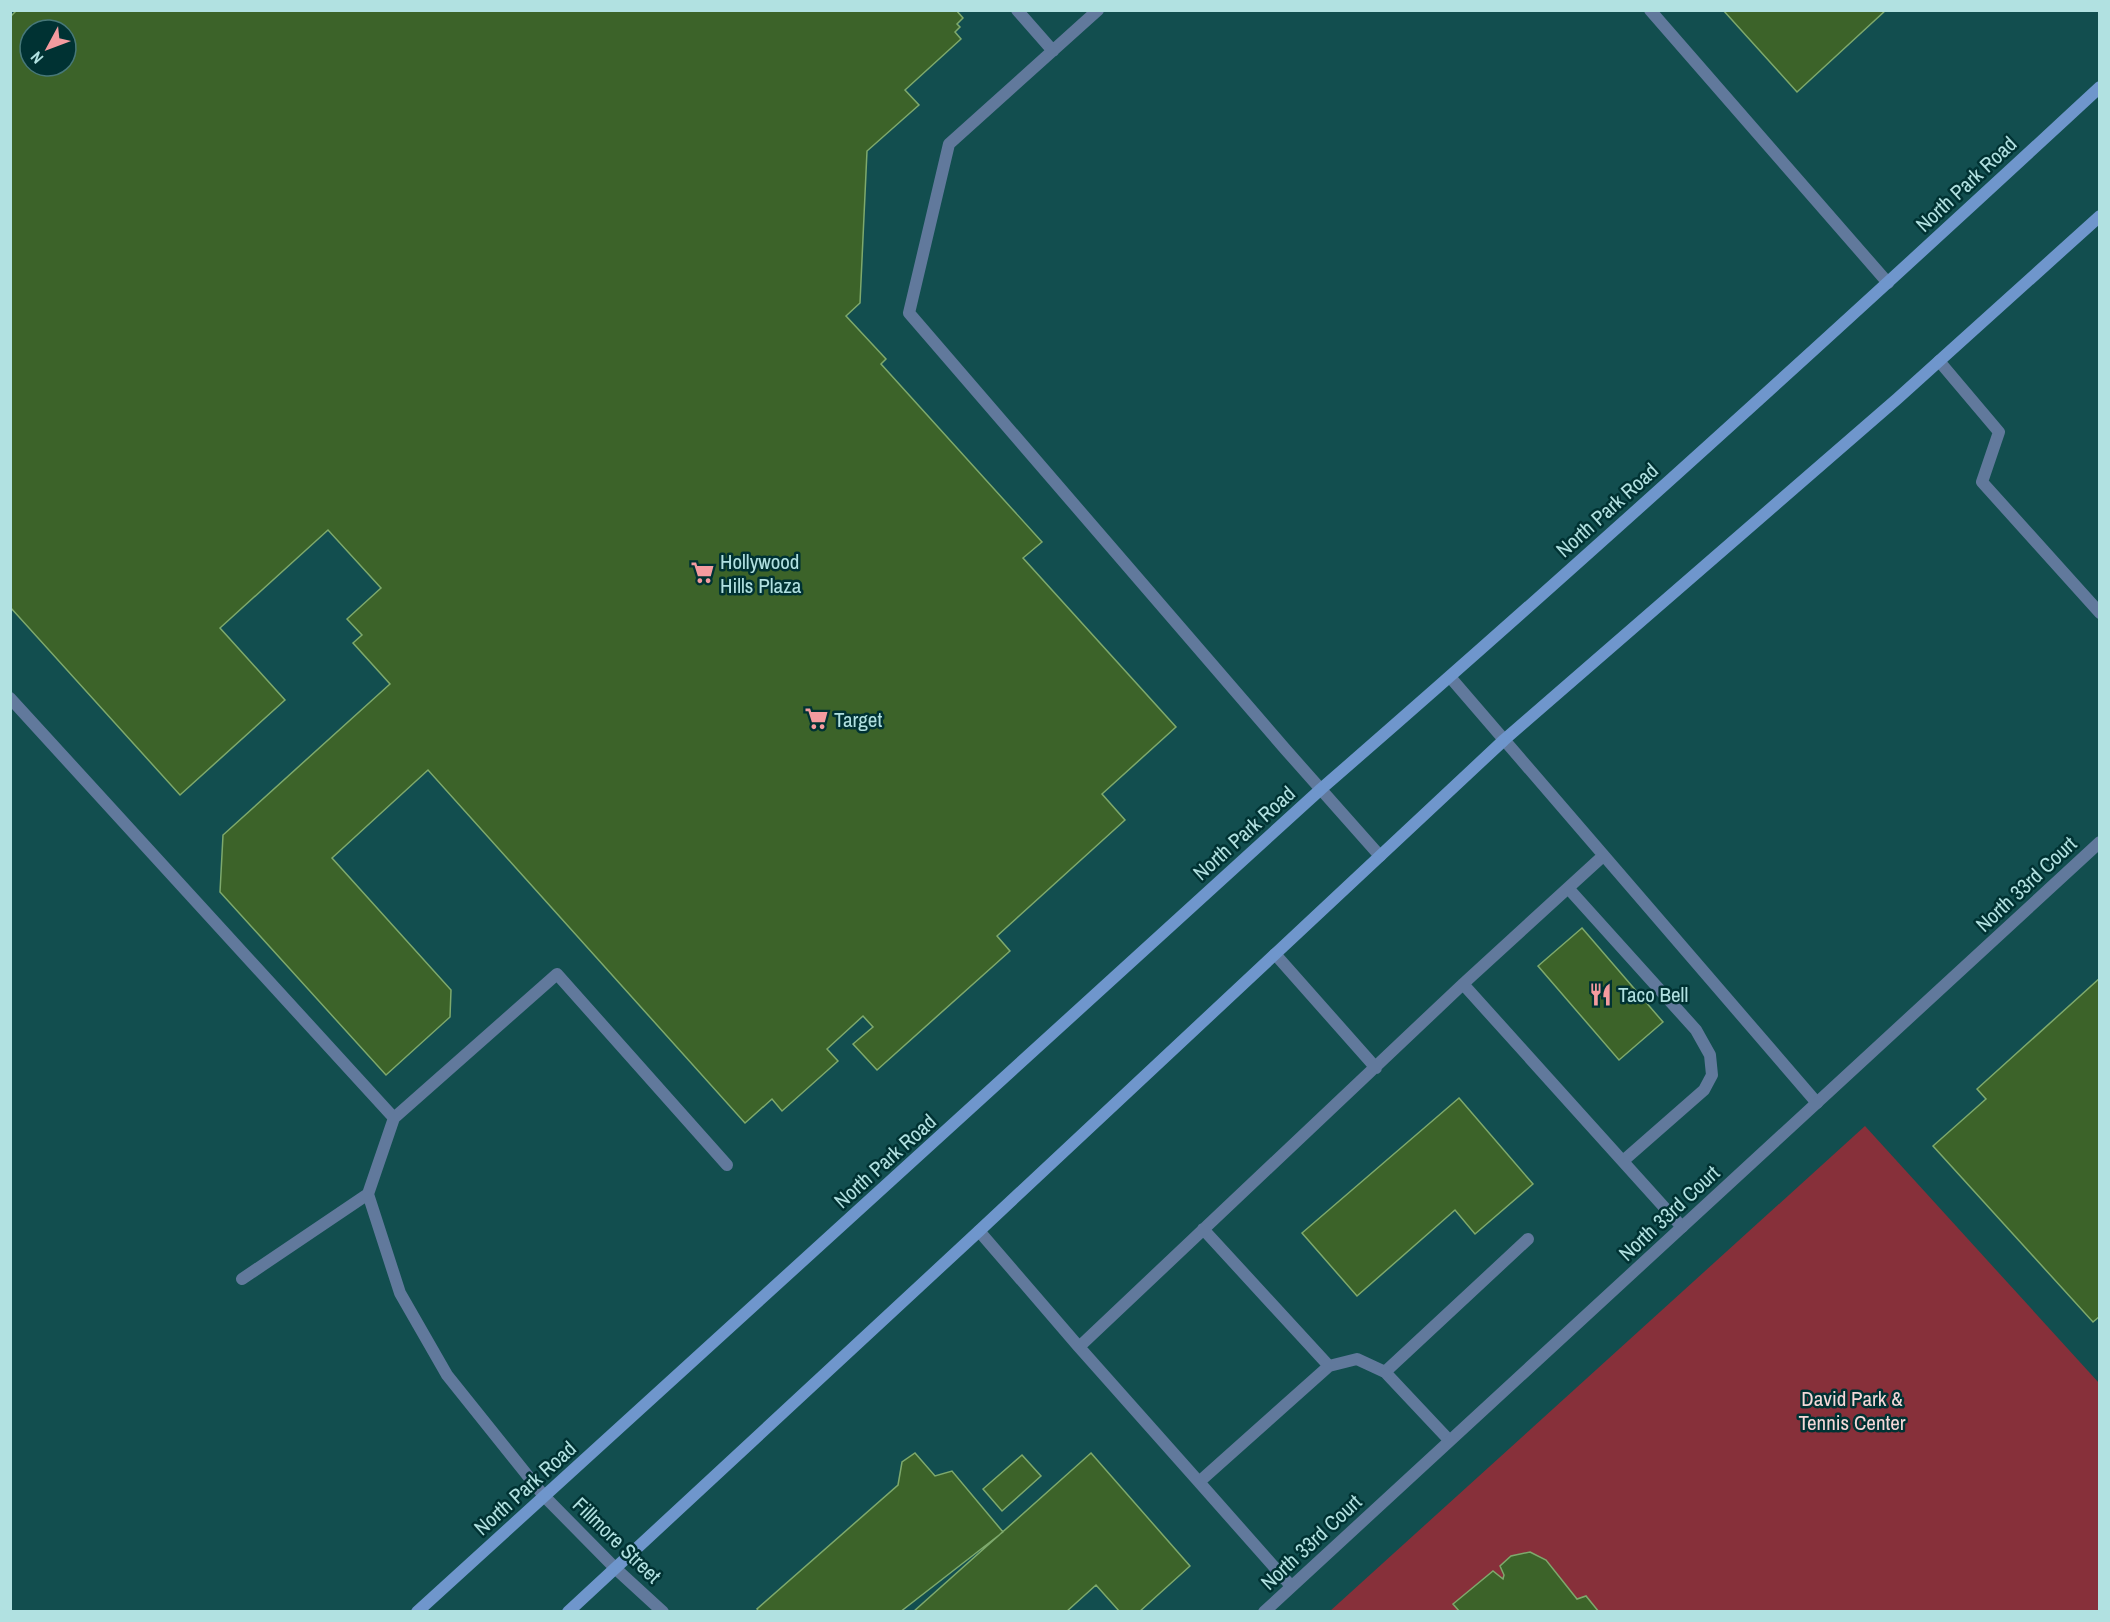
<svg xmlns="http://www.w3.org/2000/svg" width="2110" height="1622" viewBox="0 0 2110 1622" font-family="'Archivo Narrow',sans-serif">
<rect width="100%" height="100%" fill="#124e4f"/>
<path fill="#87303a" d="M1865 1126 2099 1383V1611L1329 1612Z"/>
<path fill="#3c6329" stroke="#7ea96c" stroke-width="1.5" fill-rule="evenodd" d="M17 10H956L963 18 957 24 960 27 955 32 961 39 905 90 919 105 867 151 860 303 846 316 886 359 881 364 1042 542 1023 558 1176 727 1102 794 1125 820 997 936 1010 951 877 1070 853 1044 873 1027 863 1016 827 1049 838 1061 782 1111 772 1099 745 1123 428 770 332 858 451 990 450 1017 386 1075 220 892 223 835 390 684 353 643 362 635 347 619 381 588 328 530 220 628 285 700 180 795 10 607V17ZM30 30H66V66H30Z
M1723 10H1886L1797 92Z
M1582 928 1663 1022 1619 1060 1538 966Z
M2100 978V1316L2093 1322 1933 1146 1986 1099 1977 1089Z
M1459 1098 1533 1184 1475 1234 1455 1210 1357 1296 1302 1233Z
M915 1453 935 1476 952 1471 1003 1532 900 1612H759L757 1609 898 1485 902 1462Z
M1091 1453 1190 1566 1139 1612H1120L1096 1585 1066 1612H913Z
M1022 1455 1041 1476 1002 1511 983 1489Z
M1530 1552 1546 1560 1577 1599 1586 1596 1599 1612H1460L1453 1604 1493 1571 1503 1579 1504 1575 1500 1566 1511 1556Z"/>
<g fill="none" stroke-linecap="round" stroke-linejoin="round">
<path stroke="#61799c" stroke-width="12" d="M1017 10 1053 51
M1098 10 949 144 909 313 1286 750 1380 856
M1650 10 1888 283
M1939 361 1999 432 1982 482 2100 613
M1450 677 1817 1103
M10 698 394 1118
M1568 888 1696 1030 1710 1055 1712 1075 1704 1090 1623 1161
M1275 954 1376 1068
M1463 984 1682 1227
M368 1194 400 1293 447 1375 544 1496
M1203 1229 1329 1366
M979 1231 1079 1347
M242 1279 368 1194 394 1118 557 974 727 1165
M1385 1372 1528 1239
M1449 1440 1385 1372 1357 1359 1329 1366 1199 1482 1079 1347 1463 984 1603 856
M1199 1482 1291 1586"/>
<path stroke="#61799c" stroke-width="12" d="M544 1496 615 1568 663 1612
M1264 1612 2100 842"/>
<path stroke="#6f96cc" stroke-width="12" d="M417 1612 1321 789C1585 560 1843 325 2100 87
M568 1612 979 1231 1504 740 1897 399 2100 216"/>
</g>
<defs>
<symbol id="supermarket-bare" viewBox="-9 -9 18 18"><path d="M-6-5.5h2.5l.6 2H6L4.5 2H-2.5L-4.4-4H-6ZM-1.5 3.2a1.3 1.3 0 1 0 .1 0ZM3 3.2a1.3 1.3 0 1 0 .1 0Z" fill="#f49b9f" stroke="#003233" stroke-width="2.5" paint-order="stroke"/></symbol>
<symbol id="restaurant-bare" viewBox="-9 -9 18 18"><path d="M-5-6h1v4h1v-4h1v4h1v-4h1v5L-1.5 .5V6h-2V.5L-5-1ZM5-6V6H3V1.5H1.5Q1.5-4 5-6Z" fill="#f49b9f" stroke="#003233" stroke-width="2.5" paint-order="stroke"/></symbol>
</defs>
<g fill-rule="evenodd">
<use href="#supermarket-bare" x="686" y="556" width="33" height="33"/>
<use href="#supermarket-bare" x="800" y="702" width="33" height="33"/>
<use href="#restaurant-bare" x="1584" y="978" width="33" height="33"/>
</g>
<g text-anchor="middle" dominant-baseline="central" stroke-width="5" stroke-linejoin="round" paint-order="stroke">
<g font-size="21" fill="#b1e1e1" stroke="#003233">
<text transform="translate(1966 184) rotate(-43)">North Park Road</text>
<text transform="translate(1607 510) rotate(-42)">North Park Road</text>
<text transform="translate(1244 833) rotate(-42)">North Park Road</text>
<text transform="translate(2026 884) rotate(-43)">North 33rd Court</text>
<text transform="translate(885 1161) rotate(-42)">North Park Road</text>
<text transform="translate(1669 1213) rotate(-43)">North 33rd Court</text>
<text transform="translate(525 1488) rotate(-42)">North Park Road</text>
<text transform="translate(617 1540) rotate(44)">Fillmore Street</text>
<text transform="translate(1311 1542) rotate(-43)">North 33rd Court</text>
</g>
<g font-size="21" fill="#b1e1e1" stroke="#003233" text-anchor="start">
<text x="720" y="561">Hollywood<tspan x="720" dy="24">Hills Plaza</tspan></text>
<text x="834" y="719">Target</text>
<text x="1618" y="994">Taco Bell</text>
</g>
<g font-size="21" fill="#f5d8d8" stroke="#003233">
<text x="1852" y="1398">David Park &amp;<tspan x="1852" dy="24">Tennis Center</tspan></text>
</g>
</g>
<rect width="2110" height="1622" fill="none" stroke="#b1e1e1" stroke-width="24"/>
<g transform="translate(48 48) rotate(229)"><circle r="28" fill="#003233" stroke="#477879" stroke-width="1.5"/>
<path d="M0-4.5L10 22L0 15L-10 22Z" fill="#f49b9f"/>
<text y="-9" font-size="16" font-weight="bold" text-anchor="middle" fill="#b1e1e1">N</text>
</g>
</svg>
